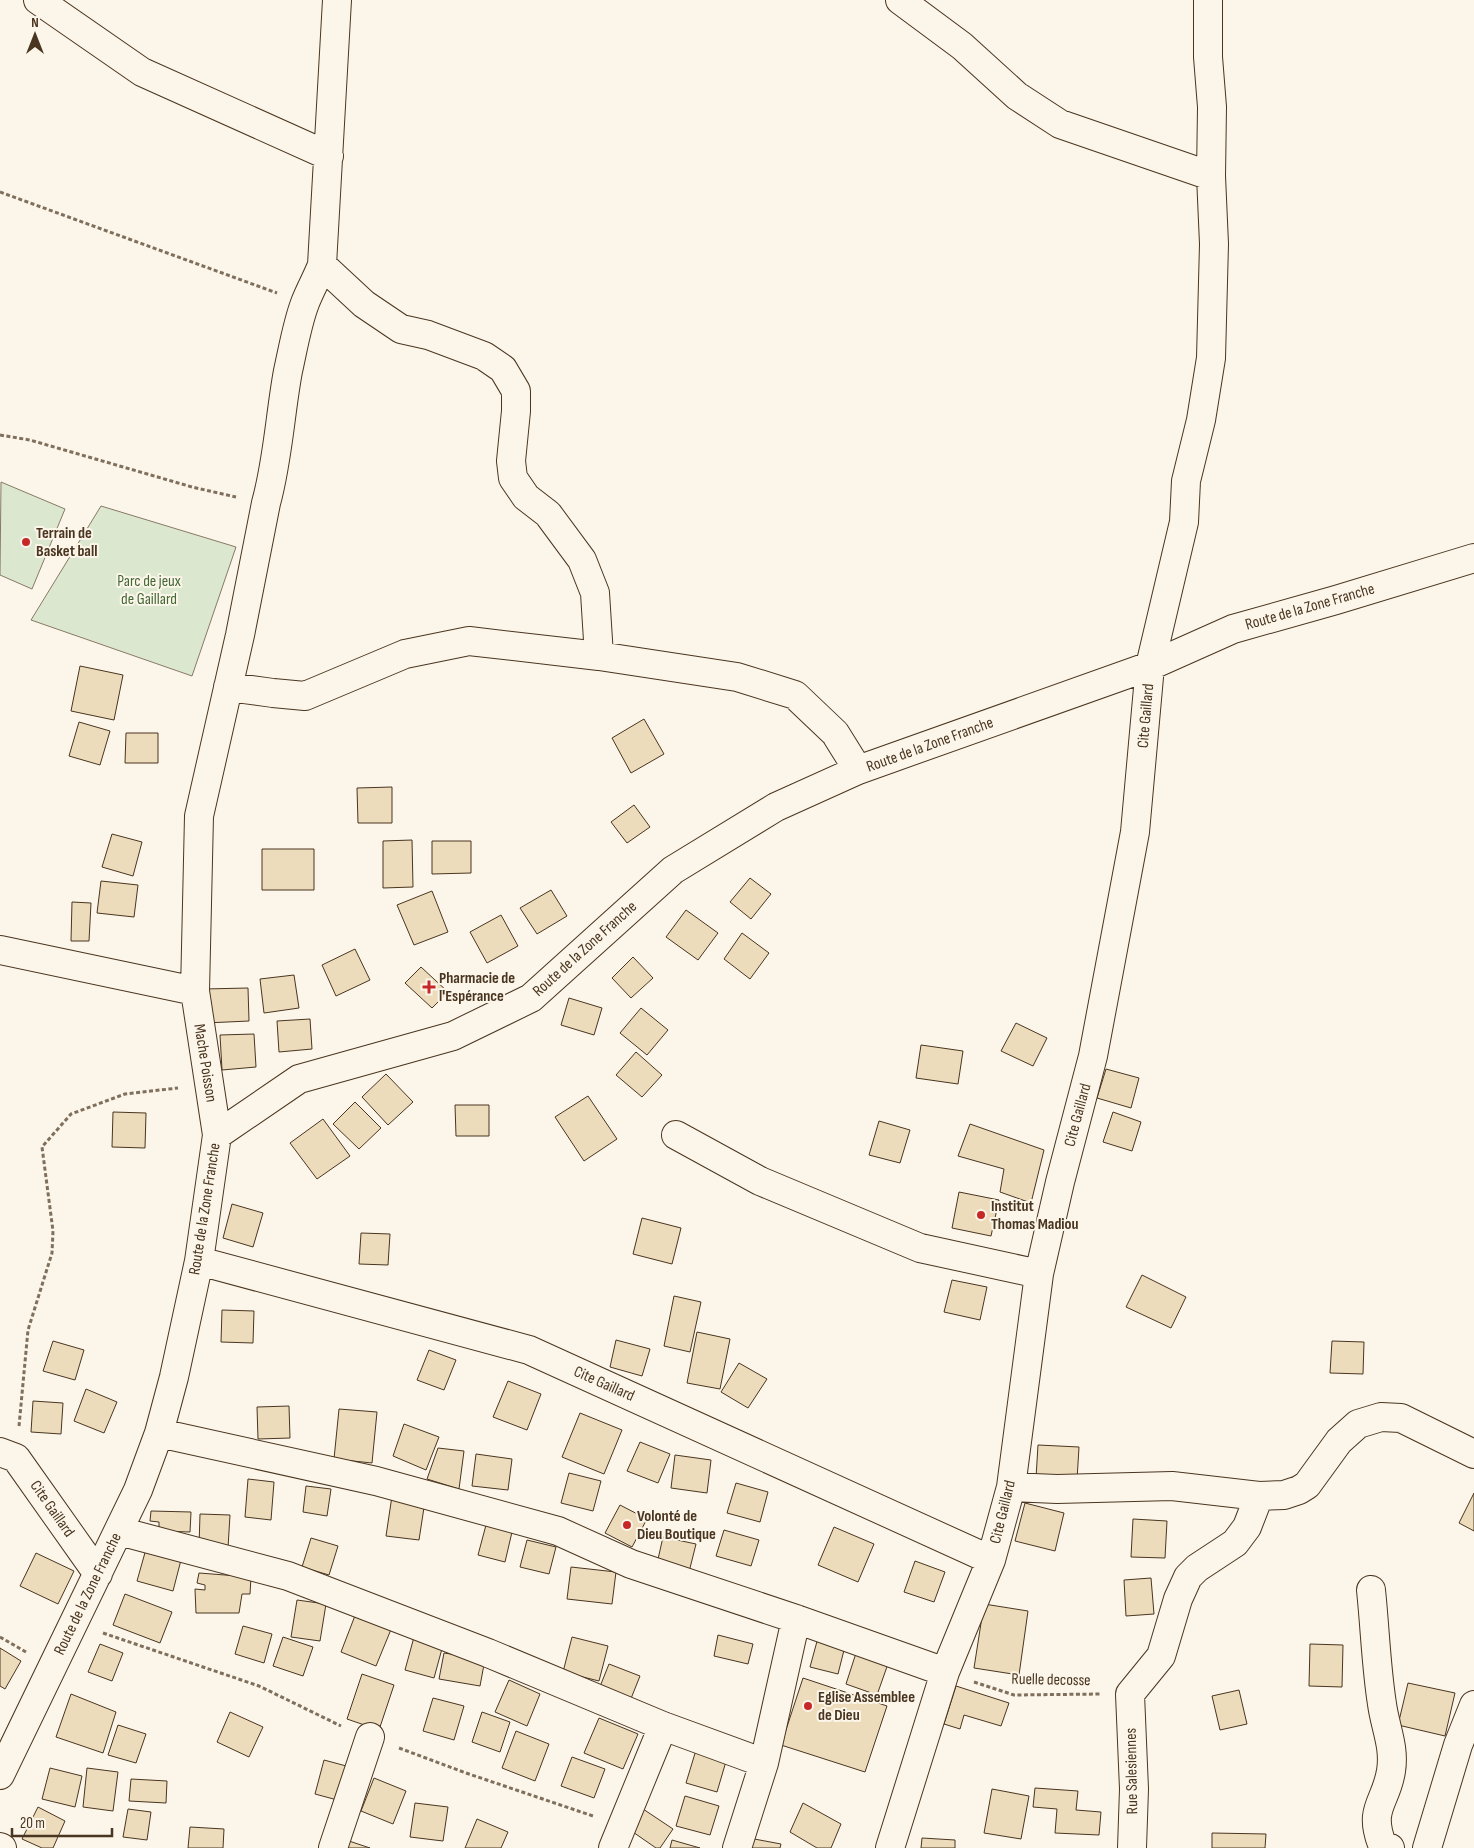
<svg xmlns="http://www.w3.org/2000/svg" width="1474" height="1848" viewBox="0 0 1474 1848" font-family="'Sofia Sans Condensed',sans-serif">
<rect width="100%" height="100%" fill="#fbf6e9"/>
<path fill="#dce7d0" stroke="#887966" d="M1 482 65 509 32 589 0 575Z
M101 506 236 547 192 676 31 620Z"/>
<path fill="#ecdcbc" stroke="#4a3520" d="M80 666 123 675 114 720 71 711Z
M644 719 664 754 631 773 612 738Z
M79 722 110 731 100 765 69 756Z
M126 733H158V763H125Z
M392 787V823H358L357 788Z
M634 805 650 827 627 843 611 822Z
M112 834 142 842 133 876 102 867Z
M412 840 413 887 383 888V841Z
M432 841H471V873L432 874Z
M262 849H314V890H262Z
M750 878 771 894 751 919 730 902Z
M101 881 138 885 134 917 97 913Z
M551 890 567 916 537 934 520 908Z
M432 891 448 932 414 945 397 905Z
M72 902 91 903 89 941H71Z
M686 910 718 933 698 960 666 937Z
M501 915 518 946 487 963 470 932Z
M742 933 769 953 750 979 724 959Z
M355 949 370 980 336 996 322 965Z
M633 957 653 978 631 998 612 978Z
M421 967 448 992 432 1008 405 983Z
M294 975 299 1008 264 1013 260 979Z
M248 988 249 1021 205 1023 204 989Z
M569 998 602 1008 594 1035 561 1025Z
M641 1008 668 1030 647 1055 620 1033Z
M310 1019 312 1049 279 1052 277 1021Z
M1016 1023 1047 1038 1033 1066 1001 1051Z
M254 1034 256 1067 222 1070 220 1035Z
M921 1045 963 1051 958 1084 916 1078Z
M636 1052 662 1075 642 1097 616 1075Z
M1106 1069 1139 1078 1131 1108 1097 1098Z
M386 1074 413 1102 388 1125 362 1097Z
M588 1096 617 1139 584 1161 555 1117Z
M355 1102 381 1128 359 1149 333 1124Z
M455 1105H489V1136H456Z
M113 1112 146 1113 145 1148 112 1147Z
M1113 1112 1141 1122 1132 1151 1103 1142Z
M323 1119 350 1156 317 1179 290 1143Z
M879 1121 910 1130 900 1163 869 1155Z
M970 1124 1044 1150 1031 1203 1000 1192 1004 1169 958 1156Z
M959 1192 999 1200 991 1236 952 1228Z
M232 1204 263 1213 253 1247 223 1238Z
M642 1218 681 1228 672 1264 633 1254Z
M361 1233 390 1234 388 1265 359 1264Z
M1142 1275 1186 1297 1171 1328 1126 1307Z
M952 1280 987 1287 980 1320 944 1312Z
M674 1296 701 1302 690 1352 664 1346Z
M222 1310 254 1311 253 1343 221 1342Z
M697 1332 730 1339 720 1389 687 1383Z
M616 1340 650 1349 642 1376 610 1367Z
M53 1341 84 1350 75 1380 43 1371Z
M1332 1341 1364 1342 1363 1374 1330 1373Z
M429 1350 456 1360 444 1390 417 1380Z
M739 1363 767 1379 748 1408 721 1392Z
M508 1381 541 1394 527 1430 493 1417Z
M86 1389 117 1402 104 1433 74 1421Z
M33 1401 63 1403 61 1434 31 1432Z
M289 1406 290 1438 258 1439 257 1407Z
M339 1409 377 1412 372 1463 334 1459Z
M580 1413 622 1430 604 1474 562 1457Z
M404 1424 439 1437 426 1470 393 1456Z
M640 1442 670 1454 658 1483 627 1471Z
M1038 1445 1079 1447 1077 1480 1036 1478Z
M438 1448 464 1451 459 1489 427 1479Z
M476 1454 512 1459 508 1490 472 1486Z
M675 1455 711 1460 707 1493 671 1488Z
M569 1473 601 1481 593 1511 561 1503Z
M248 1479 274 1482 271 1520 245 1517Z
M736 1483 768 1492 760 1522 727 1513Z
M306 1486 331 1489 327 1516 303 1512Z
M1474 1493V1531L1459 1523Z
M392 1496 425 1501 419 1540 386 1536Z
M1025 1503 1064 1513 1055 1551 1015 1541Z
M620 1505 647 1519 632 1547 605 1533Z
M151 1511 191 1512 190 1532 159 1531V1522L150 1521Z
M200 1514 230 1515 228 1548 199 1547Z
M1133 1519 1167 1521 1165 1558 1131 1557Z
M486 1525 512 1532 505 1562 478 1555Z
M834 1527 874 1544 858 1582 818 1565Z
M724 1530 759 1540 751 1566 716 1556Z
M663 1537 696 1544 688 1576 656 1568Z
M311 1538 338 1546 329 1575 302 1567Z
M527 1540 556 1547 549 1574 520 1567Z
M146 1549 181 1560 173 1591 137 1581Z
M36 1553 74 1571 58 1604 20 1586Z
M915 1561 945 1572 934 1602 904 1592Z
M571 1567 616 1572 612 1604 567 1599Z
M199 1573 251 1577 250 1594H242L239 1613H196L195 1589 205 1590V1585L197 1583Z
M1151 1578 1154 1614 1126 1616 1124 1580Z
M125 1594 172 1612 160 1643 113 1625Z
M297 1600 326 1604 320 1641 291 1637Z
M984 1604 1028 1611 1019 1675 974 1668Z
M356 1613 392 1627 376 1666 341 1652Z
M243 1626 272 1634 264 1663 235 1654Z
M819 1634 846 1642 838 1674 810 1667Z
M718 1635 753 1644 748 1664 714 1656Z
M283 1637 313 1647 303 1676 273 1666Z
M414 1637 443 1645 434 1678 405 1670Z
M572 1637 608 1646 599 1681 563 1672Z
M100 1644 123 1653 112 1681 88 1672Z
M1310 1644 1343 1645 1342 1687 1309 1686Z
M0 1648 21 1661 5 1689 0 1686Z
M857 1650 889 1661 877 1695 846 1684Z
M444 1653 485 1659 480 1686 439 1679Z
M609 1664 640 1676 628 1706 597 1694Z
M362 1674 394 1685 379 1730 347 1719Z
M803 1678 887 1706 865 1772 781 1745Z
M509 1680 540 1694 527 1726 495 1712Z
M1408 1683 1455 1693 1445 1736 1398 1725Z
M956 1686 1009 1703 1001 1726 964 1715 960 1729 944 1724Z
M1239 1690 1247 1724 1220 1730 1212 1696Z
M71 1694 116 1712 103 1753 56 1737Z
M433 1698 464 1706 454 1740 423 1731Z
M230 1712 263 1727 249 1757 217 1742Z
M482 1712 510 1722 500 1752 472 1742Z
M599 1718 638 1734 623 1769 584 1753Z
M118 1725 146 1734 136 1763 108 1755Z
M516 1731 549 1744 535 1781 502 1768Z
M696 1750 727 1758 717 1792 686 1783Z
M572 1757 605 1769 594 1798 561 1786Z
M324 1760 350 1767 341 1801 315 1794Z
M50 1768 82 1776 75 1807 42 1799Z
M87 1768 118 1772 113 1811 83 1807Z
M374 1778 406 1791 393 1824 361 1811Z
M131 1779 167 1781 166 1803 129 1801Z
M1035 1788 1078 1791 1076 1810 1101 1812 1099 1835 1055 1833 1057 1809 1033 1807Z
M992 1789 1029 1796 1021 1839 984 1833Z
M685 1796 719 1806 710 1835 676 1826Z
M415 1803 448 1807 443 1841 410 1837Z
M803 1803 841 1824 831 1848H817L790 1832Z
M38 1807 65 1821 53 1848H42L22 1839Z
M128 1809 151 1812 147 1840 123 1837Z
M643 1809 673 1829 660 1848H656L630 1830Z
M477 1819 508 1832 501 1848H465Z
M190 1827 224 1829 223 1848H188Z
M1212 1833 1266 1834 1265 1848H1212Z
M749 1838 781 1844 780 1848H747Z
M922 1838 955 1840V1848H921Z
M346 1840 370 1848H344Z
M672 1840 700 1848H670Z"/>
<g fill="none" stroke-linecap="round" stroke-linejoin="round">
<defs>
<path id="minor" d="M38 0 142 72 329 156
M900 0 962 46 1017 96 1060 124 1211 176
M322 265 364 304 401 329 428 335 484 356 503 369 516 391V411L511 461 513 478 526 497 548 514 582 560 595 593 599 656
M228 687 273 693 305 696 405 654 469 641 599 656 737 677 795 695 835 733 858 770
M0 950 195 991
M217 1135 299 1079 453 1036 531 998 673 870 776 807 858 770 1150 666 1233 629 1336 600 1474 558
M676 1135 760 1181 920 1248 1039 1274
M199 1261 529 1350 991 1560
M159 1433 376 1481 558 1531 631 1564 796 1619 945 1672
M0 1452 16 1458 98 1574
M1011 1487 1057 1489 1172 1486 1259 1496 1284 1495 1299 1490 1307 1485 1339 1441 1358 1424 1381 1417 1401 1418 1474 1454
M119 1531 288 1576 488 1653 663 1726 764 1763
M1371 1590C1375 1628 1376 1666 1382 1704 1385 1727 1395 1747 1391 1771 1386 1803 1368 1808 1382 1844L1390 1848
M0 1775 138 1490 159 1433 174 1377 199 1261 217 1135 195 991 199 816 240 635 266 503C278 460 280 414 288 371 293 349 297 324 305 303 310 290 317 278 322 265L337 0
M0 1847 2 1848
M333 1848 370 1737
M613 1848 663 1726
M737 1848 764 1763 796 1619
M890 1848 945 1672 991 1560 1011 1487 1039 1274 1060 1182 1093 1056 1135 832 1150 666 1184 522 1186 481 1201 420 1211 358 1214 244 1211 176 1212 107 1208 57V0
M1132 1848 1134 1789 1130 1694 1161 1656 1178 1599 1188 1577 1197 1568 1235 1543 1247 1527 1259 1496
M1427 1848 1458 1745 1474 1705"/>
</defs>
<use href="#minor" stroke="#4a3520" stroke-width="30"/>
<path stroke="#7f6f5c" stroke-width="3" stroke-dasharray="4 2.5" stroke-linecap="butt" d="M0 192 277 293
M0 435 30 440 192 487 236 497
M19 1426 28 1330 52 1253 53 1231 42 1147 71 1114 125 1094 178 1088
M103 1633 259 1686 341 1726
M0 1637 26 1652
M974 1682 1014 1695 1101 1694
M399 1748 466 1773 593 1816"/>
<use href="#minor" stroke="#fbf6e9" stroke-width="28"/>
</g>
<g fill="#c62828" stroke="#fbf6e9" stroke-width="2">
<circle cx="26" cy="542" r="5"/>
<path d="M426.5 979.5h5v5h5v5h-5v5h-5v-5h-5v-5h5z"/>
<circle cx="981" cy="1215" r="5"/>
<circle cx="627" cy="1525" r="5"/>
<circle cx="808" cy="1706" r="5"/>
</g>
<g text-anchor="middle" dominant-baseline="central" stroke-width="4" stroke-linejoin="round" paint-order="stroke">
<g font-size="16" font-weight="bold" fill="#4a3520" stroke="#fbf6e9" text-anchor="start">
<text x="36" y="533">Terrain de<tspan x="36" dy="18">Basket ball</tspan></text>
<text x="439" y="978">Pharmacie de<tspan x="439" dy="18">l'Espérance</tspan></text>
<text x="991" y="1206">Institut<tspan x="991" dy="18">Thomas Madiou</tspan></text>
<text x="637" y="1516">Volonté de<tspan x="637" dy="18">Dieu Boutique</tspan></text>
<text x="818" y="1697">Eglise Assemblee<tspan x="818" dy="18">de Dieu</tspan></text>
</g>
<g font-size="16" fill="#436837" stroke="#fbf6e9">
<text x="149" y="581">Parc de jeux<tspan x="149" dy="18">de Gaillard</tspan></text>
</g>
<g font-size="16" fill="#4a3520" stroke="#fbf6e9">
<text transform="translate(1310 607) rotate(-16)">Route de la Zone Franche</text>
<text transform="translate(1146 716) rotate(-85)">Cite Gaillard</text>
<text transform="translate(930 745) rotate(-20)">Route de la Zone Franche</text>
<text transform="translate(585 949) rotate(-42)">Route de la Zone Franche</text>
<text transform="translate(205 1063) rotate(81)">Mache Poisson</text>
<text transform="translate(1078 1115) rotate(-75)">Cite Gaillard</text>
<text transform="translate(205 1209) rotate(-81)">Route de la Zone Franche</text>
<text transform="translate(604 1384) rotate(24)">Cite Gaillard</text>
<text transform="translate(52 1509) rotate(55)">Cite Gaillard</text>
<text transform="translate(1003 1512) rotate(-76)">Cite Gaillard</text>
<text transform="translate(88 1594) rotate(-64)">Route de la Zone Franche</text>
<text transform="translate(1051 1680) rotate(1)">Ruelle decosse</text>
<text transform="translate(1132 1771) rotate(-91)">Rue Salesiennes</text>
</g>
</g>
<g transform="translate(35 35)" stroke="#fbf6e9" stroke-width="4" paint-order="stroke">
<path d="M0-4L9 19L0 12L-9 19Z" fill="#4a3520"/>
<text y="-8" font-size="14" font-weight="bold" text-anchor="middle" fill="#4a3520">N</text>
</g>
<path d="M12 1828v8h100v-8" fill="none" stroke="#4a3520" stroke-width="2.5"/>
<text x="20" y="1828" font-size="15" fill="#4a3520" stroke="#fbf6e9" stroke-width="4" paint-order="stroke">20 m</text>
</svg>
